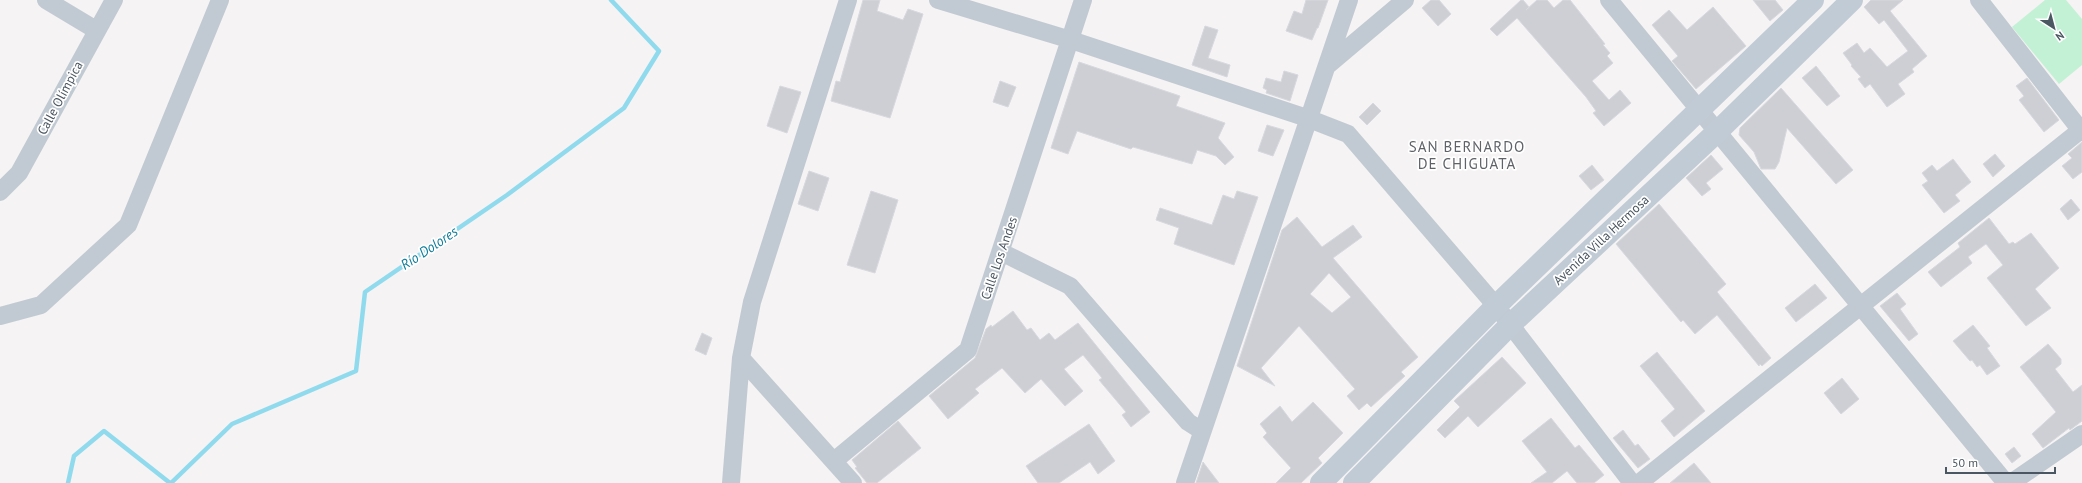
<svg xmlns="http://www.w3.org/2000/svg" width="2082" height="483" viewBox="0 0 2082 483" font-family="'PT Sans',sans-serif">
<rect width="100%" height="100%" fill="#f5f3f3"/>
<path fill="#c3f1d5" d="M2045 0H2066L2082 19V65L2059 84 2012 27Z"/>
<g fill="none" stroke-linecap="round" stroke-linejoin="round">
<path stroke="#90daee" stroke-width="4.5" d="M68 483 74 456 104 431 170 483
M171 483 232 424 356 371 365 292 507 195 624 108 659 51 611 0"/>
</g>
<path fill="#cdcfd5" stroke="#d7d9de" fill-rule="evenodd" d="M863 0H880L877 11 903 20 908 9 923 14 890 118 831 101 836 81 840 82Z
M1306 0H1328L1318 28H1317L1312 40 1286 31 1294 11 1302 14Z
M1431 0H1439L1451 14 1438 26 1422 8Z
M1521 0H1523L1529 7 1526 10 1537 0H1547L1554 8 1563 0H1570L1605 44 1603 45 1610 53 1607 56 1613 63 1592 81 1609 100 1620 90 1631 103 1604 126 1593 113 1596 111 1586 97 1517 18 1497 36 1490 29Z
M1753 0H1775L1783 10 1770 21Z
M1871 0H1903L1890 11 1927 56 1912 69 1914 72 1898 84 1905 94 1887 107 1870 84 1865 88 1858 79 1861 77 1851 66 1852 65 1843 53 1857 43 1864 53 1870 48 1887 67 1908 51 1884 20 1879 24 1864 7Z
M1713 7 1746 46 1696 89 1672 61 1678 56 1652 25 1669 10 1687 30Z
M1205 26 1218 30 1208 58 1230 65 1227 77 1192 65Z
M1079 62 1180 96 1176 106 1225 123 1218 138 1234 157 1225 165 1216 156 1197 150 1192 164 1133 147 1131 149 1077 131 1068 154 1051 148Z
M1816 66 1840 96 1827 106 1802 78Z
M1284 71 1298 75 1290 101 1266 93 1267 90 1263 88 1266 78 1281 82Z
M2027 78 2059 120 2044 132 2019 100 2024 96 2016 86Z
M1000 81 1016 87 1008 107 993 102Z
M780 86 801 92 787 133 767 126Z
M1781 88 1853 170 1836 184 1787 128 1779 162 1775 169H1761L1754 152 1739 135 1740 128Z
M1373 103 1381 111 1367 125 1359 117Z
M1267 125 1284 130 1273 156 1258 151Z
M2082 142V172L2073 179 2062 166 2072 158 2068 154Z
M1995 154 2005 166 1993 177 1983 164Z
M1711 155 1723 169 1706 183 1711 189 1702 196 1686 178Z
M1953 159 1971 182 1955 195 1960 201 1944 213 1922 185 1928 181 1922 173 1932 165 1937 171Z
M1592 165 1604 180 1591 190 1579 176Z
M809 171 829 178 818 211 798 204Z
M871 191 898 200 875 273 847 265Z
M1237 191 1258 197 1234 265 1174 244 1179 228 1156 220 1160 208 1212 225 1223 195 1234 199Z
M2071 199 2080 210 2068 220 2060 209Z
M1659 204 1726 284 1717 292 1771 358 1762 366 1760 364 1759 366 1717 315 1695 334 1683 320 1681 322 1616 244Z
M1297 217 1322 247 1353 225 1362 237 1333 258 1418 357 1401 372 1405 376 1371 407 1367 403 1359 410 1347 396 1355 389 1299 326 1261 368 1275 386 1237 366 1282 230ZM1329 273 1351 297 1332 313 1310 294Z
M1989 218 2009 244 2013 242 2015 244 2031 233 2059 268 2035 289 2051 308 2026 326 1987 278 2003 265 1986 244 1968 257 1972 263 1941 287 1928 272 1960 247 1958 243Z
M1815 284 1827 298 1796 322 1785 308Z
M1897 293 1906 304 1900 309 1918 334 1909 341 1880 306Z
M1013 311 1027 330 1031 328 1040 340 1049 333 1055 340 1078 323 1150 412 1131 427 1122 415 1126 412 1099 380 1102 378 1083 355 1064 369 1083 391 1065 406 1041 379 1025 393 1002 368 975 389 979 393 948 419 929 396 975 358 986 329 991 325 992 327Z
M1973 325 1990 346 1987 348 2000 366 1987 375 1980 365 1977 367 1972 360 1970 361 1953 341Z
M702 333 712 338 706 355 695 350Z
M2048 344 2061 359V364L2055 369 2073 392 2082 385V421L2070 430 2069 428 2043 448 2032 434 2056 412 2020 367Z
M1657 352 1705 411 1674 437 1661 421 1675 409 1640 366Z
M1502 357 1526 383 1478 427 1468 416 1445 438 1437 430 1460 407 1454 401Z
M1842 378 1859 399 1841 414 1824 393Z
M1313 402 1343 433 1318 458 1322 463 1301 483H1276L1291 468 1263 437 1267 433 1260 424 1280 406 1292 422Z
M1551 418 1575 448 1579 445 1604 475 1594 483H1577L1567 471 1552 483H1531L1547 472 1522 441Z
M898 421 921 448 877 483H867L855 468 857 467 852 460Z
M1089 424 1115 461 1098 474 1090 462 1059 483H1038L1026 466Z
M1623 430 1635 446 1638 444 1650 459 1638 468 1613 438Z
M2014 447 2021 456 2012 463 2005 454Z
M1203 462 1219 483H1196Z
M1694 463 1711 483H1670Z"/>
<g fill="none" stroke-linecap="round" stroke-linejoin="round">
<path stroke="#c1cad2" stroke-width="18" d="M46 0 96 30
M938 0 1071 40 1307 118 1348 134 1496 306 1632 483
M1609 0 2006 483
M1979 0 2082 132
M1328 65 1405 0
M0 192 19 173 114 0
M1001 252 1070 286 1188 422 1202 431
M0 316 41 305 128 225 220 0
M741 358 853 483
M834 461 968 350 1083 0
M731 483 741 358 752 302 848 0
M1185 483 1349 0
M1639 483 2082 129
M2011 483 2082 434"/>
<path stroke="#c1cbd6" stroke-width="22" d="M1321 483 1496 306 1813 0
M1354 483 1511 324 1718 131 1852 0"/>
</g>
<g text-anchor="middle" dominant-baseline="central" stroke-width="3.5" stroke-linejoin="round" paint-order="stroke">
<g font-size="13" fill="#4a5661" stroke="#fff">
<text transform="translate(60 98) rotate(-62)">Calle Olímpica</text>
<text transform="translate(1601 240) rotate(-43)">Avenida Villa Hermosa</text>
<text transform="translate(999 258) rotate(-71)">Calle Los Andes</text>
</g>
<g font-size="14" font-style="italic" fill="#0c7c9b" stroke="#fff">
<text transform="translate(429 248) rotate(-34)">Río Dolores</text>
</g>
<g font-size="15" letter-spacing="1" fill="#5f6368" stroke="#fff">
<text x="1467" y="146">SAN BERNARDO<tspan x="1467" dy="17">DE CHIGUATA</tspan></text>
</g>
</g>
<g transform="translate(2054 28) rotate(144)" stroke="#ffffff" stroke-width="3" paint-order="stroke">
<path d="M0-3L7 15L0 10L-7 15Z" fill="#4a5661"/>
<text y="-6" font-size="11" font-weight="bold" text-anchor="middle" fill="#4a5661">N</text>
</g>
<path d="M1946 467v6h109v-6" fill="none" stroke="#4a5661" stroke-width="2"/>
<text x="1952" y="467" font-size="12" fill="#4a5661" stroke="#ffffff" stroke-width="3" paint-order="stroke">50 m</text>
</svg>
